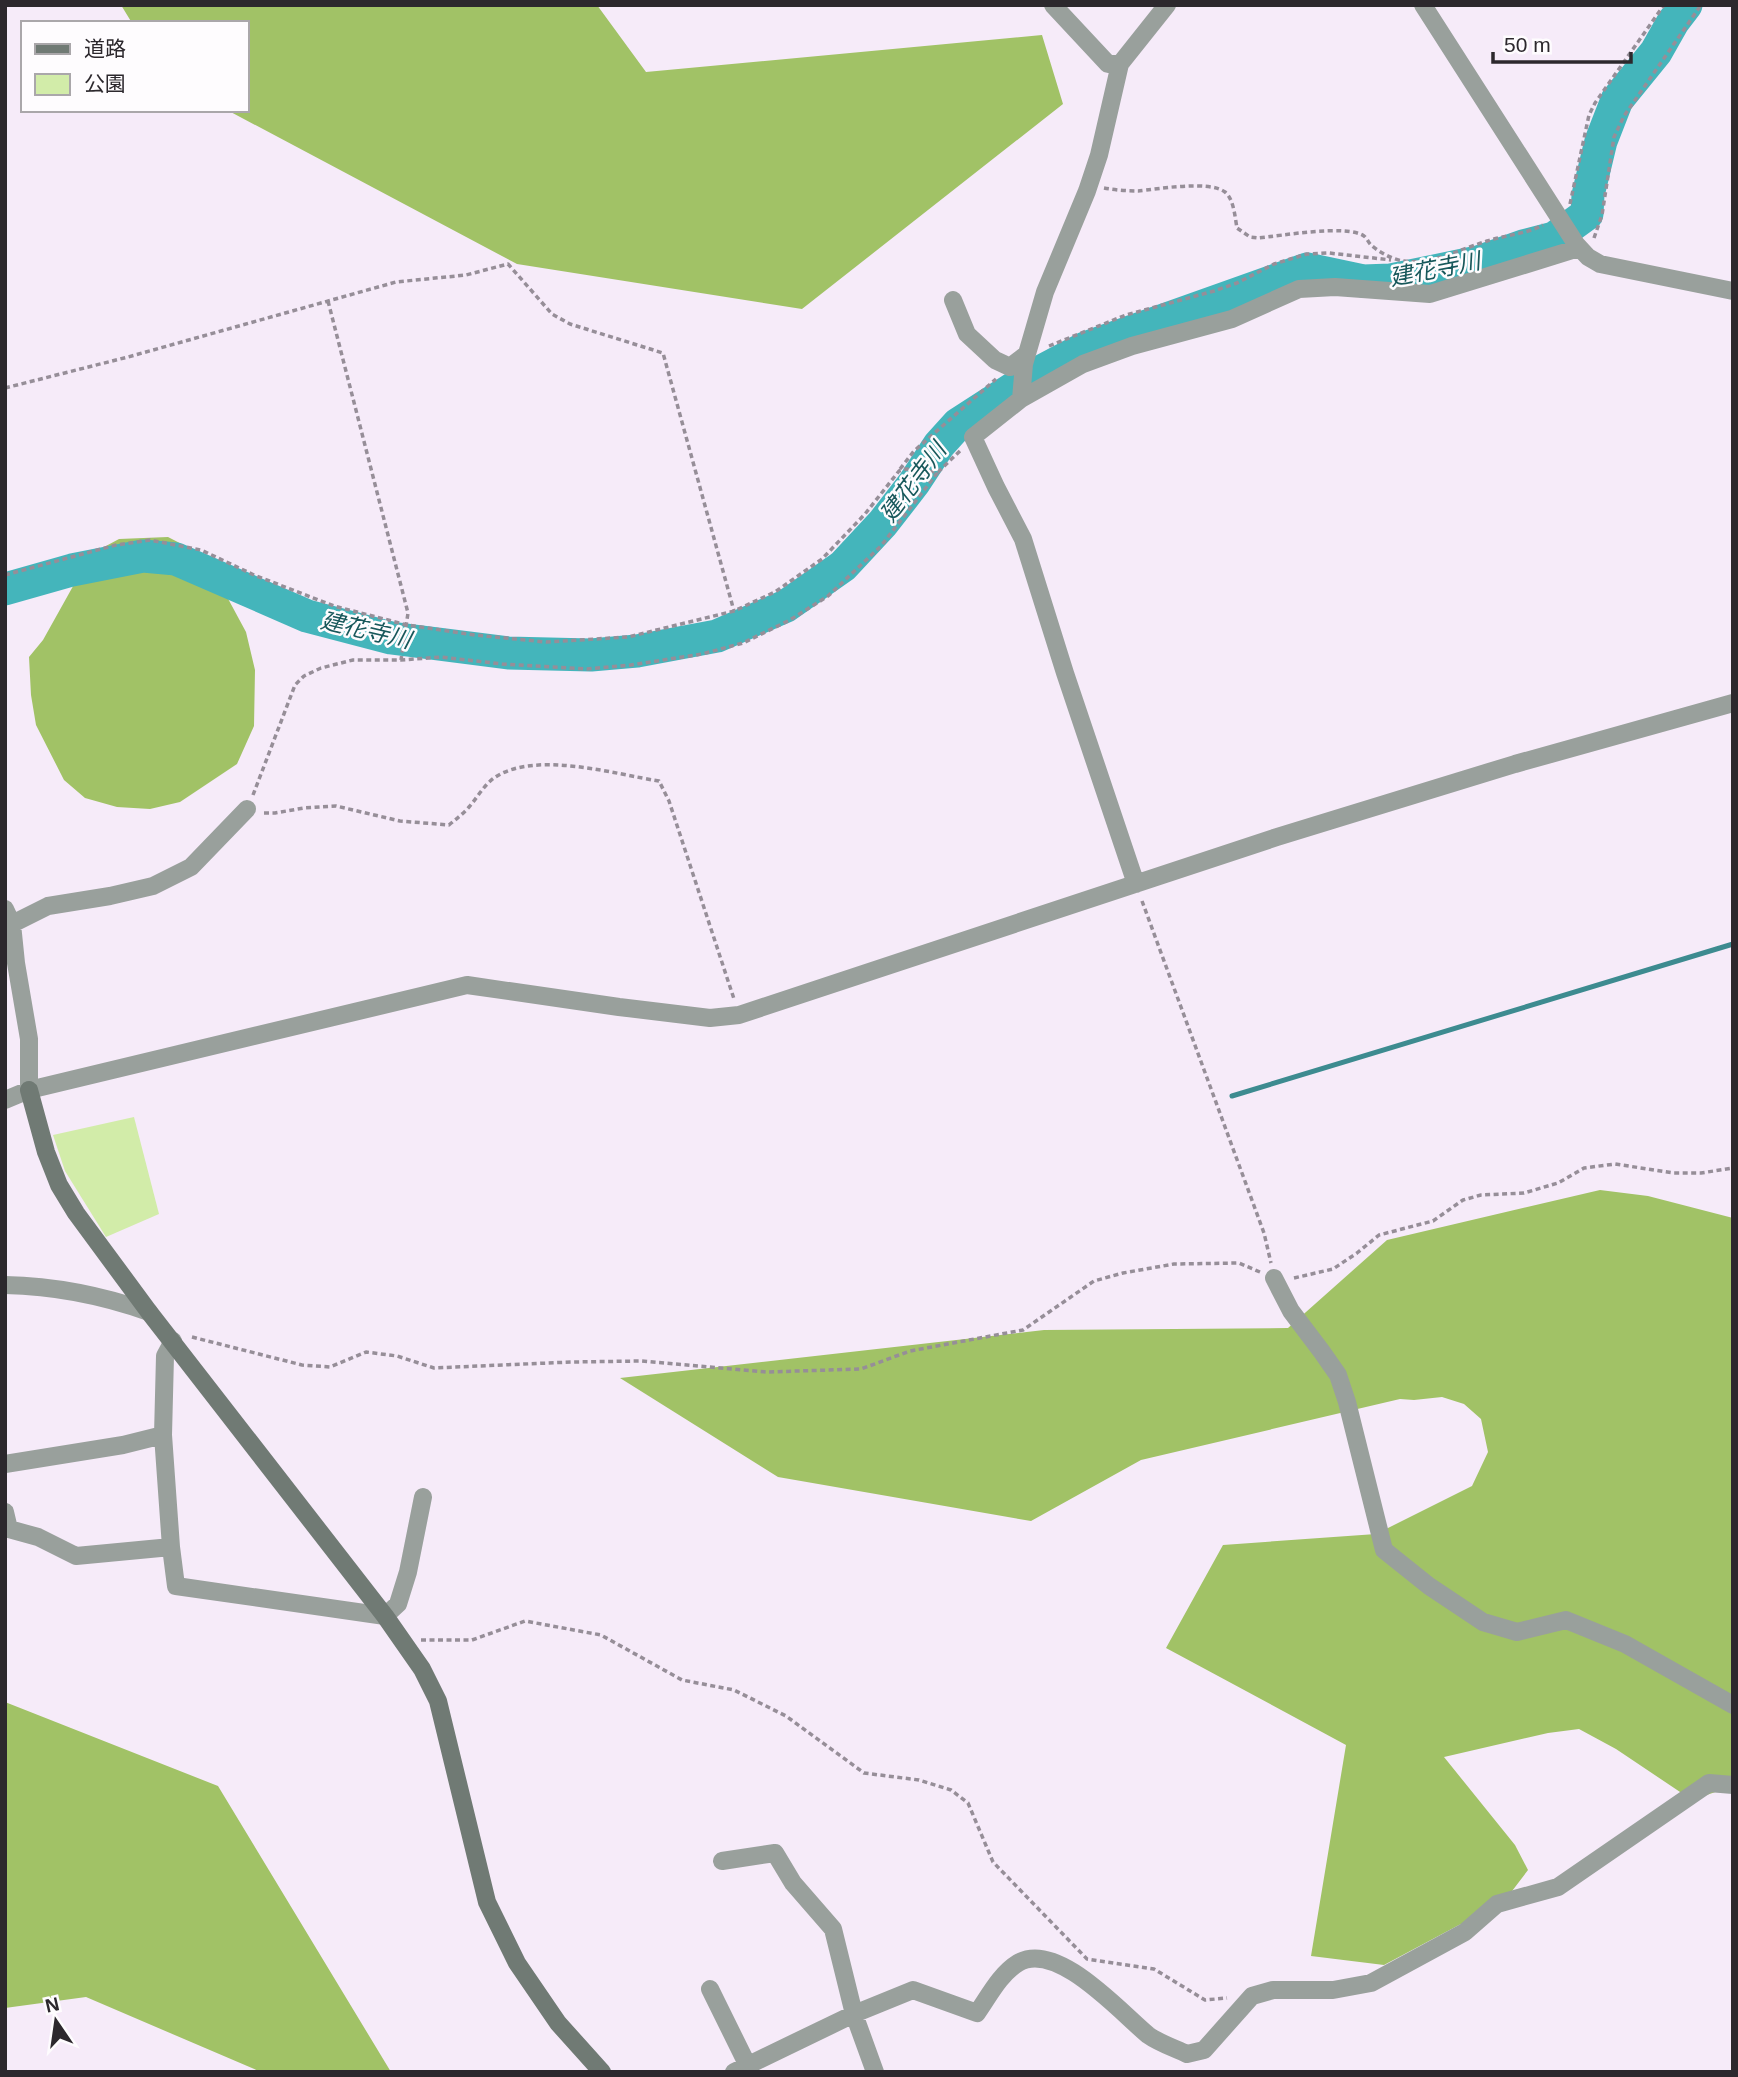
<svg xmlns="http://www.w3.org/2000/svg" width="1738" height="2077" viewBox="0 0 1738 2077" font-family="Helvetica,'Noto Sans JP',sans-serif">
<rect width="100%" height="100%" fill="#f6ebf9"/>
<path fill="#d2eca9" d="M134 1117 159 1214 106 1237 65 1171 53 1135Z"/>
<path fill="#a1c266" d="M121 5H597L646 72 1042 35 1063 104 802 309 517 264 227 110H247V23H132Z
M168 537 205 556 246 632 255 670 254 726 237 764 180 802 150 809 117 807 85 798 64 780 36 725 31 695 29 657 43 640 91 554 119 539Z
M1600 1190 1648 1196 1733 1218V1786L1692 1800 1616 1749 1579 1729 1548 1733 1444 1757 1515 1845 1528 1870 1496 1912 1459 1925 1384 1965 1311 1956 1346 1745 1166 1648 1223 1545 1376 1534 1472 1486 1488 1452 1481 1419 1464 1404 1442 1397 1414 1400 1400 1399 1141 1460 1031 1521 778 1477 620 1378 1044 1330 1288 1328 1387 1240Z
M5 1702 218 1786 391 2072H261L86 1997 5 2008Z"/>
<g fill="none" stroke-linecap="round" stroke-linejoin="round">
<path stroke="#3d8b90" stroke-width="5" d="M1232 1096 1733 944"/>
<path stroke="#44b5bb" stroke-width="33" d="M5 589 72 570 143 556 176 559 307 616 391 638 508 653 591 655 637 651 717 636 786 606 843 566 883 523 914 483 939 445 958 424 1034 375 1085 348 1307 269 1363 281 1391 280 1478 262 1523 246 1554 238 1587 214 1588 195 1601 141 1617 100 1656 52 1673 22 1686 5"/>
<path stroke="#968e98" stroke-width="3.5" stroke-dasharray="5 3.5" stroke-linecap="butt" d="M1104 188C1115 190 1127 191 1138 191 1158 189 1209 180 1225 192 1234 199 1235 218 1237 228L1250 237 1258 238C1280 236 1347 224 1364 236 1367 238 1368 242 1371 245 1379 252 1393 260 1404 261 1432 265 1461 249 1487 241 1506 235 1526 234 1543 225
M1570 204 1589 115 1595 103 1664 5
M1594 238 1602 215 1614 137 1624 116 1701 5
M328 301 408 613 401 660
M1049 346 1126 315 1214 291 1237 283 1274 264 1307 254 1329 253 1391 260
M5 388 128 357 396 282 466 275 508 264 552 314 570 324 663 353 734 611
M900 469 914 451 996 379
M5 575 116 545 150 540 201 550 254 575 334 606 407 625 475 635 546 642 628 637 734 611 775 592 822 559 865 514 899 471 906 469 938 472 962 449
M253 795 295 685 304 676 321 668 353 660H401L441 657 502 664 587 669 631 665 702 654 743 643 790 620 828 596 881 546 938 472
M264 813H275L304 808 336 806 400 821 449 825C456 819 463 814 469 807 477 798 484 785 494 778 534 750 614 774 659 781L669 801 734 999
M1142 901 1264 1233 1271 1263
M1294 1278 1333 1269 1357 1253 1379 1235 1433 1221 1463 1200 1481 1195 1524 1193 1558 1183 1584 1168 1615 1164 1674 1173H1701L1733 1168
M192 1337 302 1365 330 1367 366 1352 397 1356 434 1368 571 1362 641 1361 767 1372 861 1369 910 1351 1023 1330 1094 1281 1123 1273 1174 1264 1239 1263 1260 1272
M421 1640H472L525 1621 601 1635 682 1680 734 1690 786 1716 864 1773 919 1780 951 1790 968 1803 993 1862 1087 1959 1154 1969 1205 2000 1227 1998"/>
<path stroke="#99a09c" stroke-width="18" d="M1053 5 1108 64H1120
M1423 5 1576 244 1588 257 1600 264 1733 291
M953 300 967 334 995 360 1010 367 1027 354
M1021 399 1024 364 1045 292 1087 191 1099 155 1120 64 1167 5
M1136 884 1065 673 1023 539 996 487 973 437 1021 399 1083 364 1132 346 1232 319 1299 289 1335 287 1430 294 1579 248
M5 909 12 924 16 963 29 1039V1090
M12 924 48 906 110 896 153 886 191 867 247 809
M5 1100 29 1090 467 985 619 1007 710 1018 739 1015 1277 837 1515 764 1733 703
M1274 1278 1291 1311 1322 1352 1338 1375 1347 1402 1384 1550 1429 1586 1483 1622 1517 1632 1566 1620 1625 1644 1733 1705
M5 1285C53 1286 104 1296 149 1312
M173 1341 165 1356 163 1435 171 1547 176 1586 385 1616 398 1604 408 1572 423 1497
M5 1464 123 1445 163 1435
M5 1512 9 1529 38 1537 76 1556 171 1547
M722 1861 775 1853 793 1883 833 1929 854 2014 875 2072
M710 1989 747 2064
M734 2072 854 2014 913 1990 977 2013C989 1996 1000 1974 1018 1963 1057 1940 1120 2012 1148 2035 1159 2043 1174 2048 1187 2054L1204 2050 1252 1996 1273 1990H1333L1371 1983 1465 1932 1497 1904 1558 1887 1709 1783 1733 1785"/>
<path stroke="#707a74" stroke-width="18" d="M29 1090 46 1152 59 1185 76 1213 149 1312 385 1616 422 1669 438 1701 487 1902 517 1963 558 2023 602 2072"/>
</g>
<g text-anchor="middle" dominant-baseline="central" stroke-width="5" stroke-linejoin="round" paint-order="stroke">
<g font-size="23" font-style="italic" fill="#18585b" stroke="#fefcfe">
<text transform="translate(1435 269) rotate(-11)">建花寺川</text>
<text transform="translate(913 482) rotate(-53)">建花寺川</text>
<text transform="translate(366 630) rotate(13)">建花寺川</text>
</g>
</g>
<rect width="1738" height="2077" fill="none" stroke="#2c282d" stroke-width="14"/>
<rect x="21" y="21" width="228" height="91" fill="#fefcfe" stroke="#aaa7aa" stroke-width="2"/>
<rect x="35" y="44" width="35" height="10" fill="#707a74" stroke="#aaa7aa" stroke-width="2"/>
<text x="84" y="56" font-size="21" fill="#2c282d">道路</text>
<rect x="35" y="74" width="35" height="21" fill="#d2eca9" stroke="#aaa7aa" stroke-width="2"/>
<text x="84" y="91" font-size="21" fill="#2c282d">公園</text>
<g transform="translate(56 2021) rotate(347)" stroke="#fefcfe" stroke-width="5" paint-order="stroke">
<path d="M0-5L12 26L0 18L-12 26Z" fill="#2c282d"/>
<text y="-10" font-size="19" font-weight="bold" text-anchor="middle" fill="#2c282d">N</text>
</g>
<path d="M1493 52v10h138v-10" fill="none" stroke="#2c282d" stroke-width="3.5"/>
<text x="1504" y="52" font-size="21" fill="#2c282d" stroke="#fefcfe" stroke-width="5" paint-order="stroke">50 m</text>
</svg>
